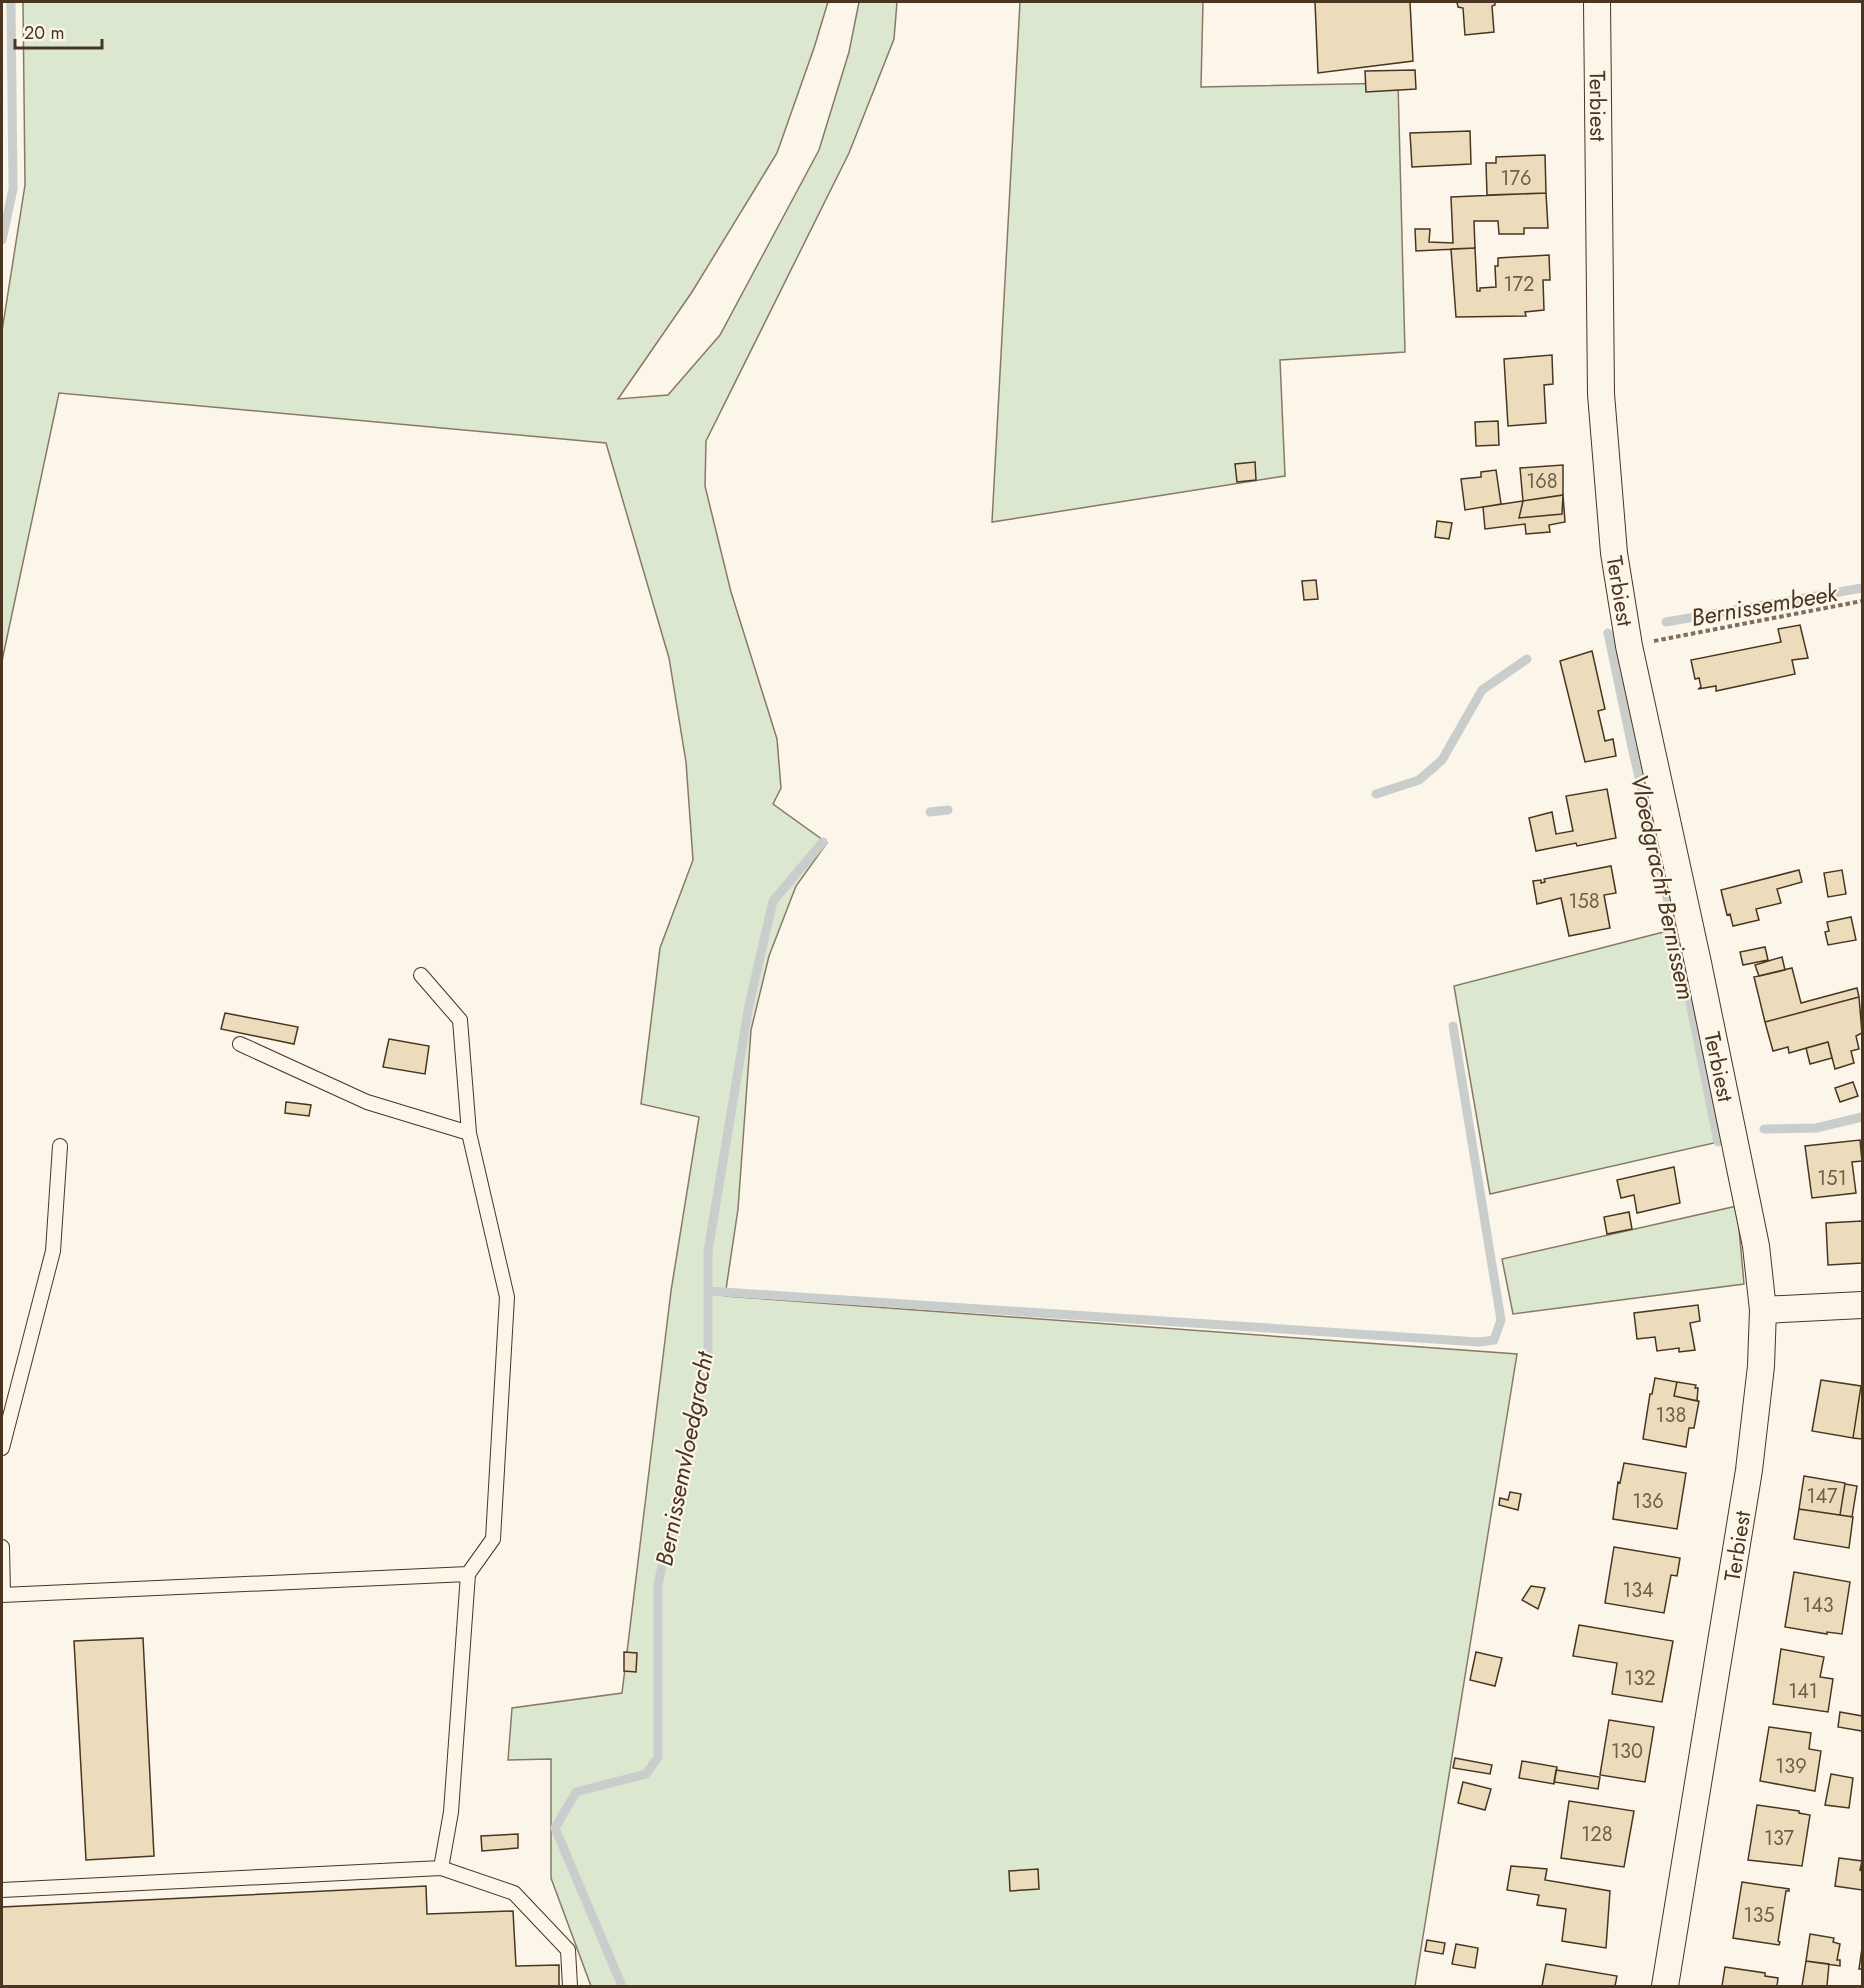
<svg xmlns="http://www.w3.org/2000/svg" width="1864" height="1988" viewBox="0 0 1864 1988" font-family="Jost,sans-serif">
<rect width="100%" height="100%" fill="#fbf6e9"/>
<path fill="#dce7d0" stroke="#887966" stroke-width="1.5" d="M23 2H828L814 48 777 153 692 292 618 399 668 395 720 335 819 150 849 52 859 2H897L894 39 849 153 706 441 705 486 731 592 777 739 781 788 773 804 827 843 796 886 769 956 751 1030 738 1209 725 1296 1517 1354 1415 1986H591L551 1878V1759L508 1760 512 1708 622 1693 671 1291 699 1117 641 1104 660 948 693 860 686 762 669 658 606 443 59 393 2 661V331L25 185Z
M1020 2H1203L1201 87 1398 83 1405 352 1280 360 1285 476 992 522Z
M1679 928 1727 1140 1490 1194 1454 986Z
M1737 1206 1744 1284 1513 1314 1502 1259Z"/>
<g fill="none" stroke-linecap="round" stroke-linejoin="round">
<path stroke="#c9cecd" stroke-width="9" d="M2 240 13 189 11 2
M1666 622 1862 588
M1608 633 1632 747 1682 962 1718 1142
M1376 794 1419 780 1442 760 1482 690 1527 659
M930 812 948 810
M1764 1129 1816 1128 1862 1117
M708 1291 1479 1342 1494 1340 1501 1320 1453 1026
M622 1986 555 1828 576 1792 646 1774 658 1757V1584L708 1360V1251L749 1005 773 901 823 842"/>
</g>
<path fill="#ecdcbc" stroke="#4a3520" stroke-width="1.5" d="M1315 2H1410L1413 61 1318 73Z
M1457 2H1495V5L1492 6 1494 32 1465 35 1463 8 1458 7Z
M1415 70 1416 89 1366 92 1365 71Z
M1470 131 1471 164 1412 167 1410 133Z
M1545 155 1546 193 1487 195 1486 163H1496V157Z
M1546 193 1548 228H1524V234H1499L1498 221H1474L1475 248 1416 251 1415 229H1430L1429 242 1453 243 1451 197Z
M1475 248 1477 291H1480V288L1496 287 1495 266H1498V258L1549 255 1550 280H1543L1544 310 1525 312 1526 316 1456 317 1451 249Z
M1552 355 1553 384 1544 385 1546 423 1508 426 1504 359Z
M1498 421 1499 445 1476 446 1475 422Z
M1255 462 1256 480 1237 482 1235 464Z
M1563 465V495L1523 501 1520 468Z
M1496 470 1501 504 1465 510 1461 479 1481 477V472Z
M1563 495 1562 514 1519 518 1523 501Z
M1563 495 1565 522 1549 525 1550 532 1526 534 1525 524 1485 529 1483 507Z
M1437 521 1452 523 1449 539 1435 537Z
M1316 580 1318 599 1304 600 1302 581Z
M1800 625 1808 658 1792 660 1795 674 1716 691V686L1698 689 1701 687 1699 678 1695 679 1691 660 1781 642 1778 629Z
M1592 651 1605 709 1598 711 1605 741 1613 739 1616 756 1585 762 1560 661Z
M1607 789 1616 838 1577 846 1576 843 1536 851 1529 818 1552 812 1556 834 1573 831 1566 796Z
M1611 866 1616 893 1604 895 1610 928 1569 936 1561 898 1537 904 1533 881 1541 880V883L1545 882 1544 879Z
M1799 870 1802 882 1777 889 1781 903 1756 909 1759 920 1733 926 1730 914 1727 915 1721 890Z
M1842 870 1846 894 1828 897 1824 873Z
M1851 917 1856 940 1828 945 1825 932 1829 931 1827 922Z
M1765 947 1768 960 1743 965 1740 952Z
M1782 957 1785 970 1759 976 1755 965Z
M1792 968 1801 1003 1857 988 1859 997 1765 1022 1754 977Z
M1859 997 1862 1033 1856 1036 1859 1049 1851 1051 1854 1063 1835 1069 1828 1042 1789 1053 1788 1047 1773 1051 1765 1022Z
M225 1013 298 1027 294 1044 221 1029Z
M389 1039 429 1046 425 1074 383 1067Z
M1828 1042 1832 1058 1810 1064 1806 1048Z
M1853 1082 1858 1096 1840 1102 1835 1088Z
M286 1102 311 1105 309 1116 285 1113Z
M1860 1140 1862 1161 1852 1162 1856 1193 1812 1198 1805 1146Z
M1674 1167 1680 1203 1637 1213 1634 1195 1621 1198 1617 1180Z
M1629 1212 1632 1229 1607 1234 1604 1217Z
M1862 1221V1263L1828 1265 1826 1223Z
M1698 1305 1700 1321 1690 1323 1695 1350 1679 1352V1348L1657 1351 1655 1337 1637 1339 1634 1313Z
M1655 1378 1677 1382 1674 1396 1699 1401 1694 1428H1689L1686 1447 1643 1439 1650 1394H1652Z
M1821 1380 1861 1386 1853 1438 1812 1431Z
M1677 1382 1696 1385 1695 1388H1698L1697 1401 1674 1396Z
M1861 1386H1862V1439L1853 1438Z
M1624 1463 1686 1473 1677 1529 1613 1519 1618 1482 1620 1483Z
M1804 1476 1845 1483 1840 1515 1799 1509Z
M1845 1484 1857 1486 1852 1517 1840 1515Z
M1510 1492 1521 1494 1518 1510 1499 1505 1500 1498 1508 1500Z
M1799 1509 1853 1517 1849 1548 1794 1539Z
M1614 1547 1680 1558 1677 1576 1671 1575 1664 1613 1605 1603Z
M1794 1572 1850 1582 1842 1634 1827 1632V1634L1785 1627Z
M1531 1586 1545 1588 1538 1609 1522 1600Z
M1579 1625 1673 1641 1662 1702 1612 1694 1617 1663 1573 1656Z
M143 1638 154 1856 86 1860 74 1641Z
M1781 1649 1824 1657 1820 1677 1833 1679 1828 1712 1773 1704Z
M624 1652 637 1653 636 1672 624 1671Z
M1476 1652 1502 1658 1495 1686 1470 1680Z
M1840 1712 1862 1716V1731L1838 1727Z
M1609 1720 1654 1727 1645 1782 1600 1775Z
M1769 1727 1811 1733 1809 1749 1821 1751 1815 1791 1760 1781Z
M1455 1758 1492 1765 1490 1774 1453 1768Z
M1522 1761 1557 1767 1554 1784 1519 1778Z
M1556 1770 1600 1777 1598 1789 1554 1782Z
M1831 1774 1853 1778 1849 1808 1825 1805Z
M1463 1782 1491 1789 1485 1810 1458 1803Z
M1569 1801 1634 1811 1624 1867 1561 1858Z
M1757 1805 1799 1811V1813L1810 1815 1802 1866 1748 1860Z
M518 1834V1848L482 1851 481 1836Z
M1839 1858 1862 1861 1860 1870 1862 1871V1890L1835 1886Z
M1511 1866 1547 1869 1545 1880 1610 1891 1606 1948 1562 1941 1566 1909 1537 1905 1539 1895 1507 1890Z
M1038 1869 1039 1889 1010 1891 1009 1871Z
M1742 1882 1789 1889V1891H1786L1778 1941 1780 1942 1779 1945 1733 1938Z
M426 1886 427 1914 513 1911 516 1966 559 1965V1986H2V1907Z
M1810 1934 1834 1938 1833 1942 1840 1944 1837 1960H1840V1966L1806 1961Z
M1427 1940 1445 1943 1443 1954 1425 1951Z
M1456 1944 1478 1948 1475 1968 1452 1964Z
M1862 1948V1969H1859Z
M1806 1961 1829 1964 1827 1986H1802Z
M1546 1964 1617 1976 1615 1986H1542Z
M1725 1967 1765 1973V1976L1778 1978 1777 1986H1722Z"/>
<g fill="none" stroke-linecap="round" stroke-linejoin="round">
<defs>
<path id="service" d="M240 1044 367 1102 469 1133
M2 1448 53 1251 60 1146
M2 1547 3 1595
M2 1595 468 1574 493 1539 507 1297 469 1133 460 1020 421 975
M441 1868 451 1812 468 1574
M2 1890 441 1868 514 1893 568 1950 570 1986"/>
<g id="minor">
<path id="s1" d="M1597 2 1601 394 1614 553 1629 646 1698 963 1756 1246 1763 1310 1761 1366 1749 1470 1665 1986"/>
<path d="M1763 1310 1862 1305"/>
</g>
</defs>
<use href="#service" stroke="#4a3520" stroke-width="16"/>
<use href="#minor" stroke="#4a3520" stroke-width="28"/>
<path stroke="#7f6f5c" stroke-width="4" stroke-dasharray="4.5 3" stroke-linecap="butt" d="M1654 641 1862 601"/>
<use href="#service" stroke="#fbf6e9" stroke-width="14"/>
<use href="#minor" stroke="#fbf6e9" stroke-width="26"/>
</g>
<g text-anchor="middle" dominant-baseline="central" stroke-width="4.5" stroke-linejoin="round" paint-order="stroke">
<g font-size="20" fill="#725f47">
<text x="1516" y="178">176</text>
<text x="1519" y="284">172</text>
<text x="1542" y="481">168</text>
<text x="1584" y="901">158</text>
<text x="1832" y="1178">151</text>
<text x="1671" y="1415">138</text>
<text x="1822" y="1496">147</text>
<text x="1648" y="1501">136</text>
<text x="1638" y="1590">134</text>
<text x="1818" y="1605">143</text>
<text x="1640" y="1678">132</text>
<text x="1803" y="1691">141</text>
<text x="1627" y="1751">130</text>
<text x="1791" y="1766">139</text>
<text x="1597" y="1834">128</text>
<text x="1779" y="1838">137</text>
<text x="1759" y="1915">135</text>
</g>
<g font-size="22" fill="#4a3520" stroke="#fbf6e9">
<text stroke="none"><textPath href="#s1" startOffset="104">Terbiest</textPath></text>
<text stroke="none"><textPath href="#s1" startOffset="590">Terbiest</textPath></text>
<text stroke="none"><textPath href="#s1" startOffset="1076">Terbiest</textPath></text>
<text transform="translate(1737 1546) rotate(-81)">Terbiest</text>
</g>
<g font-size="24" font-style="italic" fill="#4a3520" stroke="#fbf6e9">
<text transform="translate(1764 605) rotate(-10)">Bernissembeek</text>
<text transform="translate(1663 887) rotate(78)">Vloedgracht Bernissem</text>
<text transform="translate(684 1459) rotate(-79)">Bernissemvloedgracht</text>
</g>
</g>
<rect width="1864" height="1988" fill="none" stroke="#4a3520" stroke-width="6"/>
<path d="M15 39v9h87v-9" fill="none" stroke="#4a3520" stroke-width="3"/>
<text x="24" y="39" font-size="18" fill="#4a3520" stroke="#fbf6e9" stroke-width="4.5" paint-order="stroke">20 m</text>
</svg>
